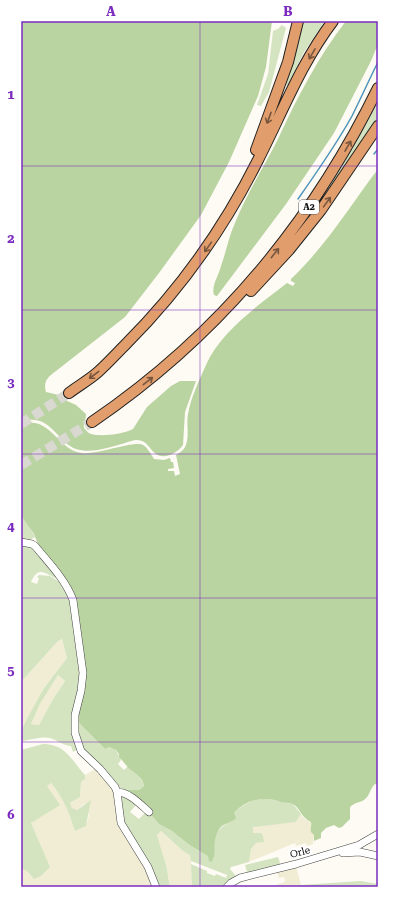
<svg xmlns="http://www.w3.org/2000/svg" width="399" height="908" viewBox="0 0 399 908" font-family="'Roboto Serif',serif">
<rect width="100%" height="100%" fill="#fdfbf3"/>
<path fill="#f1edd5" d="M62 639 67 658 44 688 21 731V682L58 641Z
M58 675 65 681 53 699 39 725 31 724 40 704Z
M97 768 114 791 154 887H21V868L28 872 49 867 31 823 46 786 51 783 60 795 66 805 75 831 86 826 89 815 85 803 77 810 72 808 70 803 80 797 81 782 85 779V775Z
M301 814 305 819 311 822 314 835 313 844 307 846 306 843 296 846 295 843 249 862 251 849 256 843 264 842 253 834V826L296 822Z
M161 831 183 851 191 855 192 887H170L166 865 157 835Z
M296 866 301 885 297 887H269L285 882 284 877 279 878 277 872Z"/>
<path fill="#d4e4c0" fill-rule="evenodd" d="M303 21H325L304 52 288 85H286Z
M282 25 286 28 269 92 261 106 257 105 268 74 273 31 278 29Z
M378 102V118L315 210H314C338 175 359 139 378 102Z
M21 515 27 522 35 537 28 541 21 540Z
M21 544 33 548 58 579C46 575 39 564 31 582L37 584 39 578 37 577 39 575 50 576 61 583 69 594 81 674 72 718 78 749 73 752 71 746C64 746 57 740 50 738 42 736 30 740 21 741V731L29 715 44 688 67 658 62 639 58 641 21 682ZM58 675 65 681 53 699 39 725 31 724 40 704Z
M76 720 105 749 109 747 116 750 121 760 118 764 124 770 128 766C133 773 142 776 144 786L139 790H130L132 799 136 805 130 812 139 819 147 811 159 824 172 831 197 849 206 853 213 861C214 856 214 853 214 849 213 832 221 826 234 820V813C238 808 244 805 250 802 267 795 277 802 293 804L301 814 296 822 253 827V833H261L263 836 264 842 256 843 251 849 249 862 231 867 230 869 237 877 223 887H192L191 864 207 871V873L215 876 216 874 226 878 227 875 191 861 190 855 183 851 161 831 157 835 166 865 170 887H159L125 828 119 793 123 791 118 785 116 786C96 764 78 751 76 720Z
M43 744C66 744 72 761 85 775V779L81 782 80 797 70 803 72 808 77 810 91 800 86 826 75 831C68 810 65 801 51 783L47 786 60 805 31 823 50 867 41 876 34 879 28 872 21 868V750Z
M278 857 281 866 248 875 245 865Z
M361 881 378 884V887H297L301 885Z"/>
<path fill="#b9d3a1" d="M21 21H272L266 67 258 96 229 162 201 215 159 273 125 317 56 371C48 377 43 381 46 392L63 396 67 401 76 405 86 414C86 421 83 422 84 428 86 430 88 433 91 434 101 437 124 434 133 429L147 407 171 386 180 381H196L185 412 183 445C177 453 165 460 156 454 149 449 147 440 137 440 133 440 128 442 125 443 110 447 92 454 76 449 62 444 54 426 40 421 34 419 26 420 21 420Z
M346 21H378V44L371 61 334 133 286 204 217 296 214 295C211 286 219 275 221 266 226 252 229 236 235 223 247 193 264 167 278 139 297 98 318 57 346 21Z
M378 169V785L375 784C370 788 370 796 364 800 359 803 355 802 350 807V819L342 827 339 828 334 825 326 828 321 833V838L314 841V835L311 832C310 828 312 826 311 822 301 817 300 808 293 804 290 803 285 803 281 802 265 796 246 799 234 813L236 818C232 823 224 823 220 828 210 843 218 851 212 862L209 861 208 856 190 845 172 831 159 824 143 806 124 790H139L144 786C143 778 137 775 131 770 127 767 123 761 119 757V754L116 750 109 747 105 749 76 720 84 691 75 601 40 549 34 534 21 515V423C27 423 34 422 39 424 56 431 63 451 82 453 98 455 134 440 143 445 147 447 151 454 154 459L164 460 170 458 171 462H173L174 468 168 469V471H174L175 476 180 474 176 455C179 453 183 451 185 447 190 438 186 424 188 414 191 397 199 381 206 365 220 332 260 304 287 283L293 286 295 283 291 281V279C325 247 350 206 378 169Z"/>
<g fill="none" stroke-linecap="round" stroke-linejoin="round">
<path stroke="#4e94bc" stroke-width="1.5" d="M374 154 378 149
M298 199C317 172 336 145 352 116 361 98 369 80 378 62"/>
<path stroke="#d9d8d1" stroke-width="10" stroke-dasharray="10 5" stroke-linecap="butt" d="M21 424 69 393
M21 465 92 422"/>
<defs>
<path id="minor" d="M21 542 32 544 35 546C49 563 65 579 73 600L83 673 81 691 75 715V733L81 751 100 769 115 787 117 792 121 823 148 867 156 887
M117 792C129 792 140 804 149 812
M343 853 360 852 378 856
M227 887 231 883 240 878 296 864 359 845 378 834"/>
<path id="highway" d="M256 150 288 62 298 21
M251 291 289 250 321 210 378 126
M69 393C78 386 89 380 98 372 108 363 117 353 126 344 180 290 224 228 258 160 282 113 301 63 333 21
M92 422C217 337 312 223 378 88"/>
</defs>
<use href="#minor" stroke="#424242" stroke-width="8"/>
<use href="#highway" stroke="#202020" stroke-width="12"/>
<use href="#minor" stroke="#fff" stroke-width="7"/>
<use href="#highway" stroke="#e19e6c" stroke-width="10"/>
</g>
<defs><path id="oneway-shaft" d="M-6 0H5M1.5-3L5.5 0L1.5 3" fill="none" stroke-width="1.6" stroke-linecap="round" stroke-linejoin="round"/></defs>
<g stroke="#78563e">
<use href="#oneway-shaft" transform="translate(312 54) rotate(120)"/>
<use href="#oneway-shaft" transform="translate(269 118) rotate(110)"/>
<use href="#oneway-shaft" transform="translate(348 146) rotate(-60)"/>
<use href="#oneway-shaft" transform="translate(327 202) rotate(-54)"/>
<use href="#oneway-shaft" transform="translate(208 247) rotate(125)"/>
<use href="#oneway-shaft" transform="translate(275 253) rotate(-51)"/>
<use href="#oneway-shaft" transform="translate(94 375) rotate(143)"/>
<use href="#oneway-shaft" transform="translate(148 381) rotate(-38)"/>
</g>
<path fill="none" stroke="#7b2cbf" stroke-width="1" stroke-opacity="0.55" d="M200 21V887M21 166H378M21 310H378M21 454H378M21 598H378M21 742H378"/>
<g text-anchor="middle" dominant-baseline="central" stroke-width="4" stroke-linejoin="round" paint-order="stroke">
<rect fill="#fff" stroke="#575757" stroke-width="1" x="299" y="200" width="20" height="14" rx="3"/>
<g font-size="9" font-weight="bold" fill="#0f0f0f">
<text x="309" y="207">A2</text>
</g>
<g font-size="10" fill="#0f0f0f" stroke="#fff">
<text transform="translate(300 852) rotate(-15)">Orle</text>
</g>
</g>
<rect width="399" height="908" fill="none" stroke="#ffffff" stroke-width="44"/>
<rect x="22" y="22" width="355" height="864" fill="none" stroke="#7b2cbf" stroke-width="1.5"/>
<g font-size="13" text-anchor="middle" font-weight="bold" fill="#7b2cbf">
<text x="111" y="16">A</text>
<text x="288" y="16">B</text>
<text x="11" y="99">1</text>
<text x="11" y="243">2</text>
<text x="11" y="387">3</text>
<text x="11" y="531">4</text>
<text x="11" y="675">5</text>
<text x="11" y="819">6</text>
</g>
</svg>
